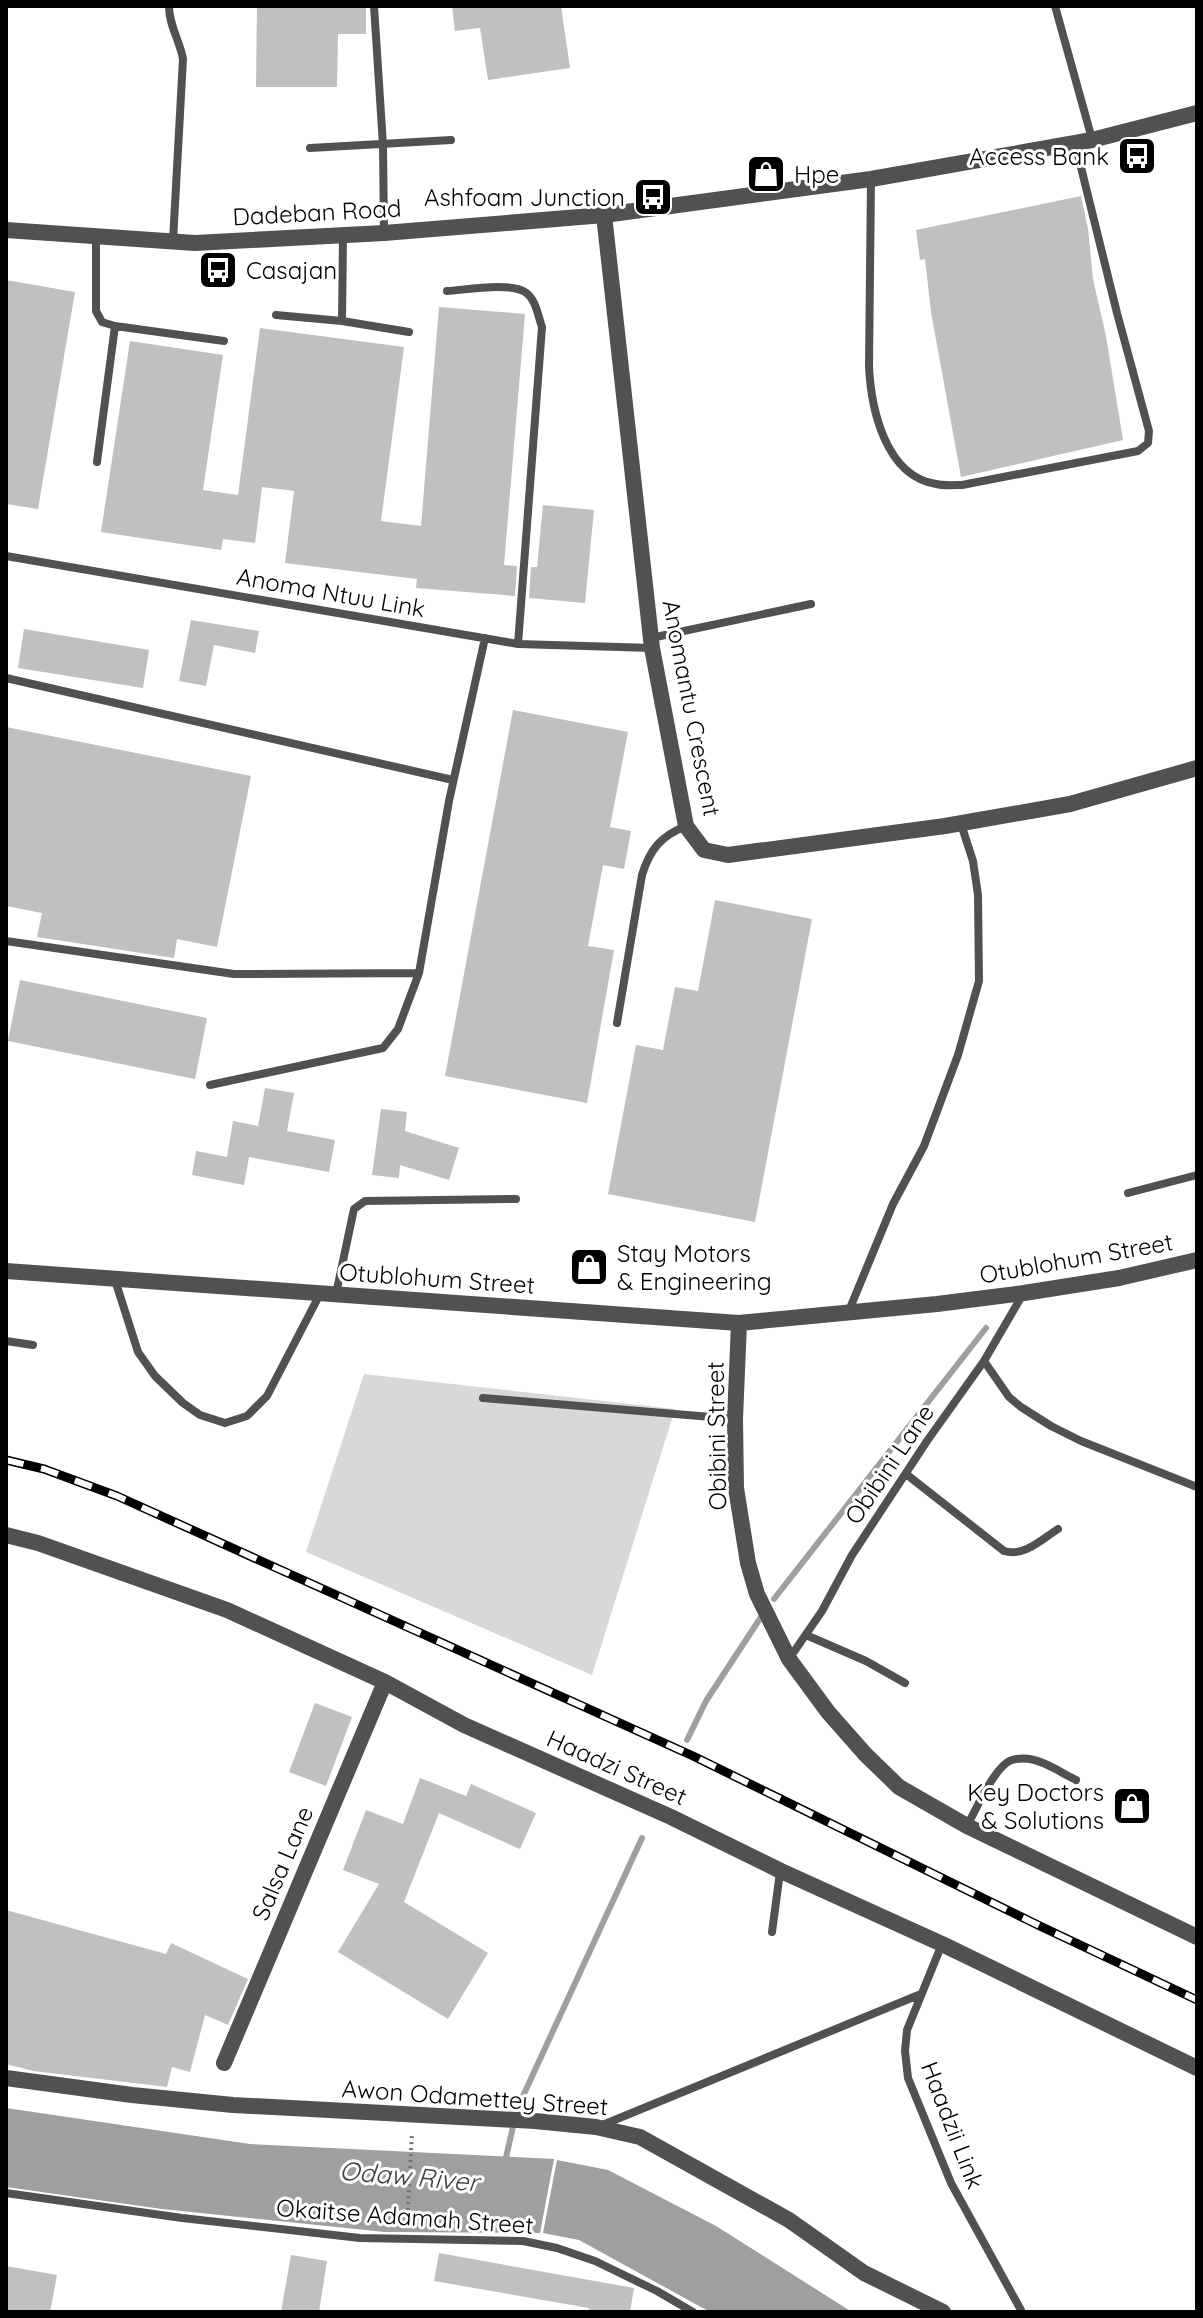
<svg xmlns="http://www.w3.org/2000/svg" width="1203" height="2318" viewBox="0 0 1203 2318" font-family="Quicksand,sans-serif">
<rect width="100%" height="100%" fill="#fff"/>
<path fill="#d8d8d8" d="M364 1374 675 1409 592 1675 306 1552Z"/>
<path fill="#9f9f9f" d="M6 2108 250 2144 554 2159 540 2233 385 2232 162 2209 6 2187Z
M557 2160 608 2170 716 2226 852 2312H710L579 2240 543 2233Z"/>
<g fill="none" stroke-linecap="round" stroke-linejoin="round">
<path stroke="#9f9f9f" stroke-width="6" d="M774 1599 986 1328
M687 1740 706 1701 761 1617
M505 2162 517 2109 642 1838"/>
</g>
<path fill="#c0c0c0" d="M257 6H366V34H338L337 87H256Z
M452 6H561L570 68 488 80 480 28 455 31Z
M1081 196 1088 229 1093 279 1106 336 1123 440 961 477 931 312 925 259 920 260 916 230Z
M6 280 75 292 38 509 6 504Z
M439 307 525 314 504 565 517 566 515 596 416 588 417 579 285 563 294 491 262 487 255 543 223 539 221 550 101 532 130 341 223 355 203 490 238 495 260 328 404 347 381 521 421 526Z
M543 505 594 510 585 603 529 598 531 567H537Z
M191 620 259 631 255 653 214 645 206 686 179 681Z
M24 629 149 650 143 688 18 668Z
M513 710 628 732 610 827 631 831 624 869 603 865 588 946 614 950 587 1103 445 1076Z
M6 727 251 776 217 947 177 939 174 958 37 937 42 913 6 906Z
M715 900 812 919 755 1222 608 1194 636 1045 663 1050 675 987 698 991Z
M20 980 207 1018 195 1079 8 1041Z
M265 1088 294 1093 287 1131 335 1140 329 1172 249 1157 244 1185 192 1175 196 1151 227 1157 233 1121 258 1126Z
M381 1109 407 1112 405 1131 459 1148 449 1180 400 1165 399 1178 372 1175Z
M315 1703 352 1717 326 1786 289 1772Z
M420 1778 466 1796 471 1784 536 1813 520 1849 439 1813 404 1902 488 1953 448 2019 338 1952 379 1884 343 1870 366 1810 403 1824Z
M6 1910 166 1954 171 1943 248 1979 228 2025 205 2015 190 2072 172 2067 167 2087 33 2071 6 2064Z
M439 2253 634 2288 630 2312H588L589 2308 434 2281Z
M291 2255 327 2261 319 2312H281Z
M6 2266 57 2275 50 2312H6Z"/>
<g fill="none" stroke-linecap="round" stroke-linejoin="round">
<path stroke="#737373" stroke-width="4" stroke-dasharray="2 4" stroke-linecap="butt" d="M407 2228 412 2133"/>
<path stroke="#515151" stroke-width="8" d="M169 6C169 26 180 41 183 59L173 241
M374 6 383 145 384 233
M1055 6 1092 139
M310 148 451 140
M871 179 869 366C871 408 885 476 936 484 944 486 954 485 962 485L1138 451 1148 443 1149 431 1117 313 1075 143
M96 236V311L102 322 115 326 224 341
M447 291C465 290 510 282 525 292 536 299 538 316 542 327L518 644
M276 315 342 321 409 332
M342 321 343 236
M97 462 115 326
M6 556 518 644 652 648
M651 638 811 604
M6 678 453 780
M6 941 234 974 419 973
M617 1023 642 875C650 849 661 836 686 826
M210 1085 383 1048 398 1029 419 973 449 801 485 638
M1128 1193 1197 1175
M115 1280 138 1352 155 1376 183 1403 200 1415 225 1423 247 1416 267 1396 320 1294
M336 1294 354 1209 365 1201 516 1199
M848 1313 893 1204 924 1146 958 1055 979 981 978 895 973 861 961 824
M6 1341 33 1345
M984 1361 1009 1397 1021 1407 1051 1426 1081 1441 1197 1487
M483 1398 735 1419
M906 1474 1004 1551C1024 1557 1041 1540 1058 1529
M806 1635 866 1661 905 1683
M789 1659 822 1611 852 1555 927 1441 984 1361 1023 1294
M967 1826C976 1810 995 1765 1012 1760 1022 1757 1034 1759 1043 1763 1054 1767 1065 1775 1076 1780
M772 1932 780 1872
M942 1944 907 2030 905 2051 908 2078 951 2183 1022 2312
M600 2126 921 1994
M6 2193 182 2218 360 2238 523 2241 557 2248 595 2261 657 2291 693 2312"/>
<path stroke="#515151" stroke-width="16" d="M604 215 652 648 686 826 704 850 728 855 945 826 1070 804 1197 768
M6 1535 38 1543 227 1610 385 1682 464 1725 671 1817 781 1871 942 1944 1197 2068
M224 2063 385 1682
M6 2078 132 2095 233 2105 535 2121 596 2127 640 2137 789 2220 864 2273 943 2312"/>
<path stroke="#515151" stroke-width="16" d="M6 230 195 243 384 233 604 215 871 179 1092 140 1197 113
M6 1271 739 1323 937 1304 1024 1293 1119 1278 1197 1260
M739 1323 735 1419 736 1488 748 1563 757 1594 789 1659 828 1712 865 1754 899 1787 967 1826 1197 1937"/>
<defs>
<path id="rail" d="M6 1460 44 1469 117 1496 693 1756 1042 1927 1197 2000"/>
</defs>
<use href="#rail" stroke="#000" stroke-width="9"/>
<use href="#rail" stroke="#fff" stroke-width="6" stroke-dasharray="18" stroke-linecap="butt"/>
</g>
<defs>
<symbol id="bus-square" viewBox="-11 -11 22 22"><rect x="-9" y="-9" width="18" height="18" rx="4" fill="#000" stroke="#fff"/><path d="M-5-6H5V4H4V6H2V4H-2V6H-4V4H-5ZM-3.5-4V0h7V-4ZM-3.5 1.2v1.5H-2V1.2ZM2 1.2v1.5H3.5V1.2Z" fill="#fff"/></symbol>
<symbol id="shop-square" viewBox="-11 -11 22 22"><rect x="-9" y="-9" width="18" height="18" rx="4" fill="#000" stroke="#fff"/><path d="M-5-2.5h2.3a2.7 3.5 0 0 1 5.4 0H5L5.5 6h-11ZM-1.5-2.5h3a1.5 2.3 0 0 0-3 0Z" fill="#fff"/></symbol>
</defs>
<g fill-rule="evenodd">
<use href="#bus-square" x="1115" y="134" width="44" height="44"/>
<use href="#shop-square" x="744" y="152" width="44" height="44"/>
<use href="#bus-square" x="631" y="175" width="44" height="44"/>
<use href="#bus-square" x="196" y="248" width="44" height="44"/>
<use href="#shop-square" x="567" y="1245" width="44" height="44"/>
<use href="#shop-square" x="1110" y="1784" width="44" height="44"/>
</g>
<g text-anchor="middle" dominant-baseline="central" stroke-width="6" stroke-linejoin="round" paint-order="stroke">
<g font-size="24" fill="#000" stroke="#fff" text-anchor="end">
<text x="1109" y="156">Access Bank</text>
<text x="794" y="174" text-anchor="start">Hpe</text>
<text x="625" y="197">Ashfoam Junction</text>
<text x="246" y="270" text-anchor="start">Casajan</text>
<text x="617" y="1253" text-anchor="start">Stay Motors<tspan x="617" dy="28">&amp; Engineering</tspan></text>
<text x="1104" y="1792">Key Doctors<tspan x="1104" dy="28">&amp; Solutions</tspan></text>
</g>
<g font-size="24" fill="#000" stroke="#fff">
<text transform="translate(317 212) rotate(-3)">Dadeban Road</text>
<text transform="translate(331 592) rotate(10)">Anoma Ntuu Link</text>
<text transform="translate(692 708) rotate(79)">Anomantu Crescent</text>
<text transform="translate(1076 1258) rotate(-10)">Otublohum Street</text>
<text transform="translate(437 1278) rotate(4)">Otublohum Street</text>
<text transform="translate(716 1436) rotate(-91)">Obibini Street</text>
<text transform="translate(889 1464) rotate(-56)">Obibini Lane</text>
<text transform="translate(617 1767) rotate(24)">Haadzi Street</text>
<text transform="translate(282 1863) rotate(-67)">Salsa Lane</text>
<text transform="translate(475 2097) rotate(4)">Awon Odamettey Street</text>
<text transform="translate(953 2125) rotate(69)">Haadzii Link</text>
<text transform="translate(405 2216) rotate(4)">Okaitse Adamah Street</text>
</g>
<g font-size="26" font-style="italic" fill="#404040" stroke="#fff">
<text transform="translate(409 2176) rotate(5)">Odaw River</text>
</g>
</g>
<rect width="1203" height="2318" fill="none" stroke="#000000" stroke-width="16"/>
</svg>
